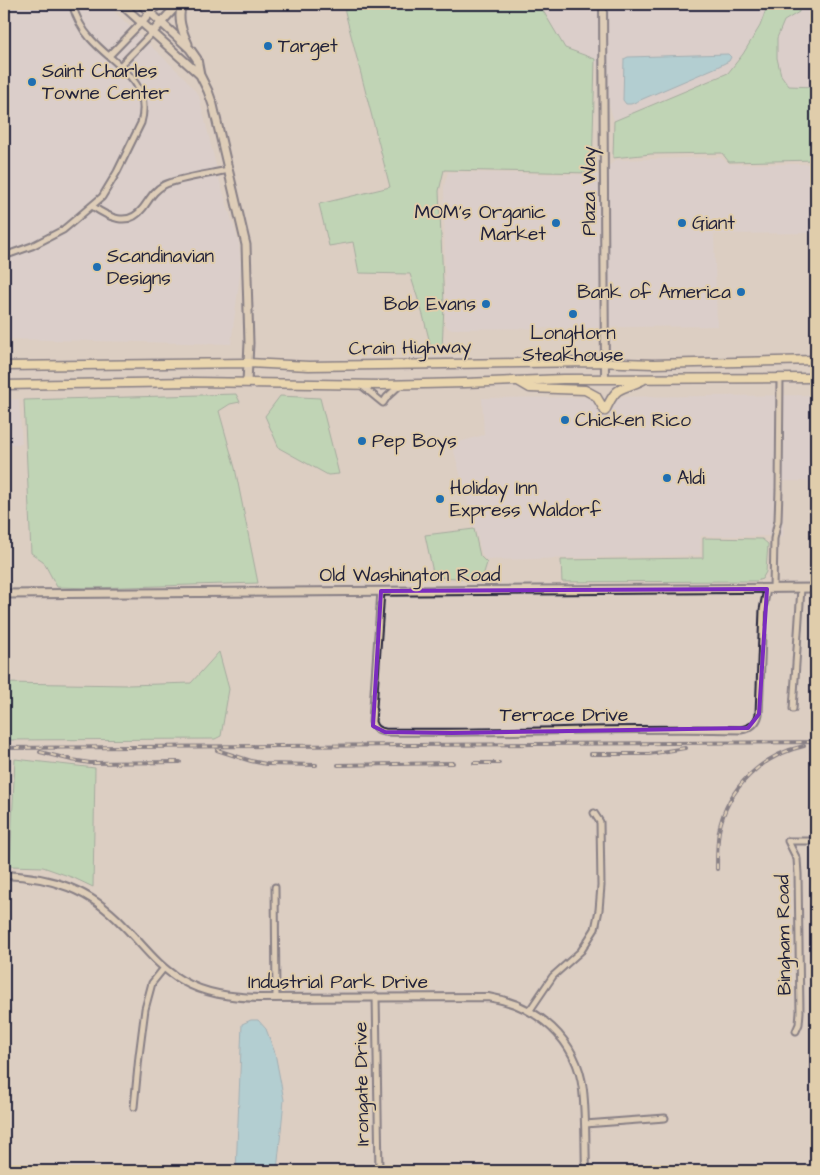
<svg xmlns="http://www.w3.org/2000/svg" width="820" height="1175" viewBox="0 0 820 1175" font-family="'Architects Daughter',sans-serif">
<rect width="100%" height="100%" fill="#dccec2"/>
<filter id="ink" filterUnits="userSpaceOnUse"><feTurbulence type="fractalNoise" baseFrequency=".02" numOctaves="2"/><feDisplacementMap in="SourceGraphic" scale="10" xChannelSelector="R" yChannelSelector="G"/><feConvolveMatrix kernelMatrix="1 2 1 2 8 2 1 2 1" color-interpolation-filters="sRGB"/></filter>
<g filter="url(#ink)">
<path fill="#d9cfd2" d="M4 4H106L184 77 199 96 220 182 239 243 241 267 231 344 4 339Z
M539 4H768L760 26 743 54 728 73 614 121 595 59 565 48Z
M799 4H816V87L789 86 781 75 777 58V38L784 21 799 12Z
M720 157 730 164H816V233L714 234 717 326 449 329 445 324 444 186 448 172 598 175 616 160Z
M816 395V481H783V536H701L700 555 486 560 482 555 452 444 484 435 482 398Z
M19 399 22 444H4V400Z"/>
<path fill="#9edca4" stroke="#607f70" d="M343 4H539L565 48 595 59 592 173 444 170 439 191 444 305 442 350 431 347 423 315 410 274 359 273 353 242 329 246 319 204 390 187Z
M768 4H799V12L784 21 777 38V58L781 75 789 86 816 87V160L729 162 722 153 651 154 613 158 614 121 728 73 743 54 760 26Z
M236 394 240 402 230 404 219 411 235 468 258 583 91 588 57 587 43 561 31 553 24 400Z
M280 396 320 398 339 474 328 475 279 448 265 416Z
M474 529 480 556 487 563 482 579 434 577 425 535Z
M703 538 762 539 768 544 766 572 762 579 756 581 562 582 561 560 703 558Z
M219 652 229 689 221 736 215 739 4 740V683L128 685 191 683Z
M15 759 95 768 93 887 74 878 43 867 10 866Z"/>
<path fill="#82cee2" stroke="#5c899f" d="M728 54 731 57 729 61 717 67 631 104H626L623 100 624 59 628 57Z
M251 1020H258L266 1029 275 1053 284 1100 277 1171H236L242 1024Z"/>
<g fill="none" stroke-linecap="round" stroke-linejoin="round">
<defs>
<path id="minor" d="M109 56 141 23
M120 66 152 33
M92 206C108 217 128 228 143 208 150 199 153 191 164 185 178 178 211 174 228 170
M4 256 32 246 63 230 102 197 117 172 141 123C153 80 113 65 90 38 81 28 76 17 72 4
M361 385 383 403 387 397 400 385
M773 589 774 539 778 520 779 490 780 378
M381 591 372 722C374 729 378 731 385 732 503 734 623 727 741 730 751 728 757 724 759 714L763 610 767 589
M793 709 801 588
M788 841 797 859 798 874 800 1012 799 1024 796 1031
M788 841H816
M275 887 276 998
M376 996 379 1171
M530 1010 553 976 581 951 595 929 599 910 601 886 600 822 594 813
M134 1107 139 1056 145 1009 152 983 164 968
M585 1124 665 1118"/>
<path id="tertiary" d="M603 4 605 378
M4 875C52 877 89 889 123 925 142 944 157 966 181 980 205 994 230 997 258 998L488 997C537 1005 577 1039 583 1090 586 1117 585 1144 586 1171"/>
<path id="secondary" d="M121 4 200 75
M141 4 190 49 197 59 200 75 208 91 213 105 246 245 249 343 247 382
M182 4C177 18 182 31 188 44
M141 23 158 4
M152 33 178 4
M4 594 816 588"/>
<path id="trunk" d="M4 366 247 363 309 366 378 365 595 362 653 364 816 360
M518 381 530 388 585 390 596 396 605 411
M4 385 193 382 381 385 465 383 563 379 816 378
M605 411C618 383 619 392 643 380"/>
</defs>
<use href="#minor" stroke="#22223b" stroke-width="9"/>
<use href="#tertiary" stroke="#22223b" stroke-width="10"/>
<use href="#secondary" stroke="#22223b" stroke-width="11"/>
<use href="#trunk" stroke="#22223b" stroke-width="11"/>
<use href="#minor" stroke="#e0cdab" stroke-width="5"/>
<use href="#tertiary" stroke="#e0cdab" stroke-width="6"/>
<use href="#secondary" stroke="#e0cdab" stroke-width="7"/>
<use href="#trunk" stroke="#fbdf96" stroke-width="8"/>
<defs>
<path id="rail" d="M4 748 816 742
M217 750 251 761 266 764 316 765
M40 752 72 760 90 763 180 762
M591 754H649L685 748
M474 763H499
M338 765 453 763
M717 869C717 856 717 843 719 831 727 788 762 755 804 746"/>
</defs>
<use href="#rail" stroke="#22223b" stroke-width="4"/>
<use href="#rail" stroke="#e0cdab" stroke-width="2" stroke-dasharray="5.5" stroke-linecap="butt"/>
</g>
</g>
<path d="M0 0H820V1175H0ZM767 589 759 714 748 728 452 733 385 732 373 726 381 591Z" fill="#dccec2" fill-opacity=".55" fill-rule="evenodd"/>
<path fill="none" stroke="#7b2cbf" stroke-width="4" stroke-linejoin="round" d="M767 589 759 714 748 728 452 733 385 732 373 726 381 591Z"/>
<g fill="#1f6fb2" stroke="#e0cdab" stroke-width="2">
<circle cx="268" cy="46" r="5"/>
<circle cx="32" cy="82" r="5"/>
<circle cx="556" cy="223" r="5"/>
<circle cx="682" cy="223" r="5"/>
<circle cx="97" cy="267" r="5"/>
<circle cx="741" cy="292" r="5"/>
<circle cx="486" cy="304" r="5"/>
<circle cx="573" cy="314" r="5"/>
<circle cx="565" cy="420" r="5"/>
<circle cx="362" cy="441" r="5"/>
<circle cx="667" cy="478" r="5"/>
<circle cx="440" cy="499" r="5"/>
</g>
<g text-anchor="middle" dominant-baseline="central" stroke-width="4" stroke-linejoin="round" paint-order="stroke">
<g font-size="19" fill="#22223b" stroke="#e0cdab" text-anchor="start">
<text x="278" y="46">Target</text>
<text x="42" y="71">Saint Charles<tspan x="42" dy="22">Towne Center</tspan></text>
<text x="546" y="212" text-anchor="end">MOM's Organic<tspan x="546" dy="22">Market</tspan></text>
<text x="692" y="223">Giant</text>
<text x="107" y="256">Scandinavian<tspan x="107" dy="22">Designs</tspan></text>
<text x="731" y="292" text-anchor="end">Bank of America</text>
<text x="476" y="304" text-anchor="end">Bob Evans</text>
<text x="573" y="333" text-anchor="middle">LongHorn<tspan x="573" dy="22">Steakhouse</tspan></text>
<text x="575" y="420">Chicken Rico</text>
<text x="372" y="441">Pep Boys</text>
<text x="677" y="478">Aldi</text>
<text x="450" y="488">Holiday Inn<tspan x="450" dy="22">Express Waldorf</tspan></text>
</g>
<g font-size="19" fill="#22223b" stroke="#e0cdab">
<text transform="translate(589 191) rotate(-90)">Plaza Way</text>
<text transform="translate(410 348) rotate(-1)">Crain Highway</text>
<text x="410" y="575">Old Washington Road</text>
<text x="564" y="715">Terrace Drive</text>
<text transform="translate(784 935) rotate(-91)">Bingham Road</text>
<text x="338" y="982">Industrial Park Drive</text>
<text transform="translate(362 1084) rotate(-91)">Irongate Drive</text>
</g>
</g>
<rect width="820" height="1175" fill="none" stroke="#e0cdab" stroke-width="20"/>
<rect x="10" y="10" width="800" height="1155" fill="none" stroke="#22223b" stroke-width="2" filter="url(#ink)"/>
</svg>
